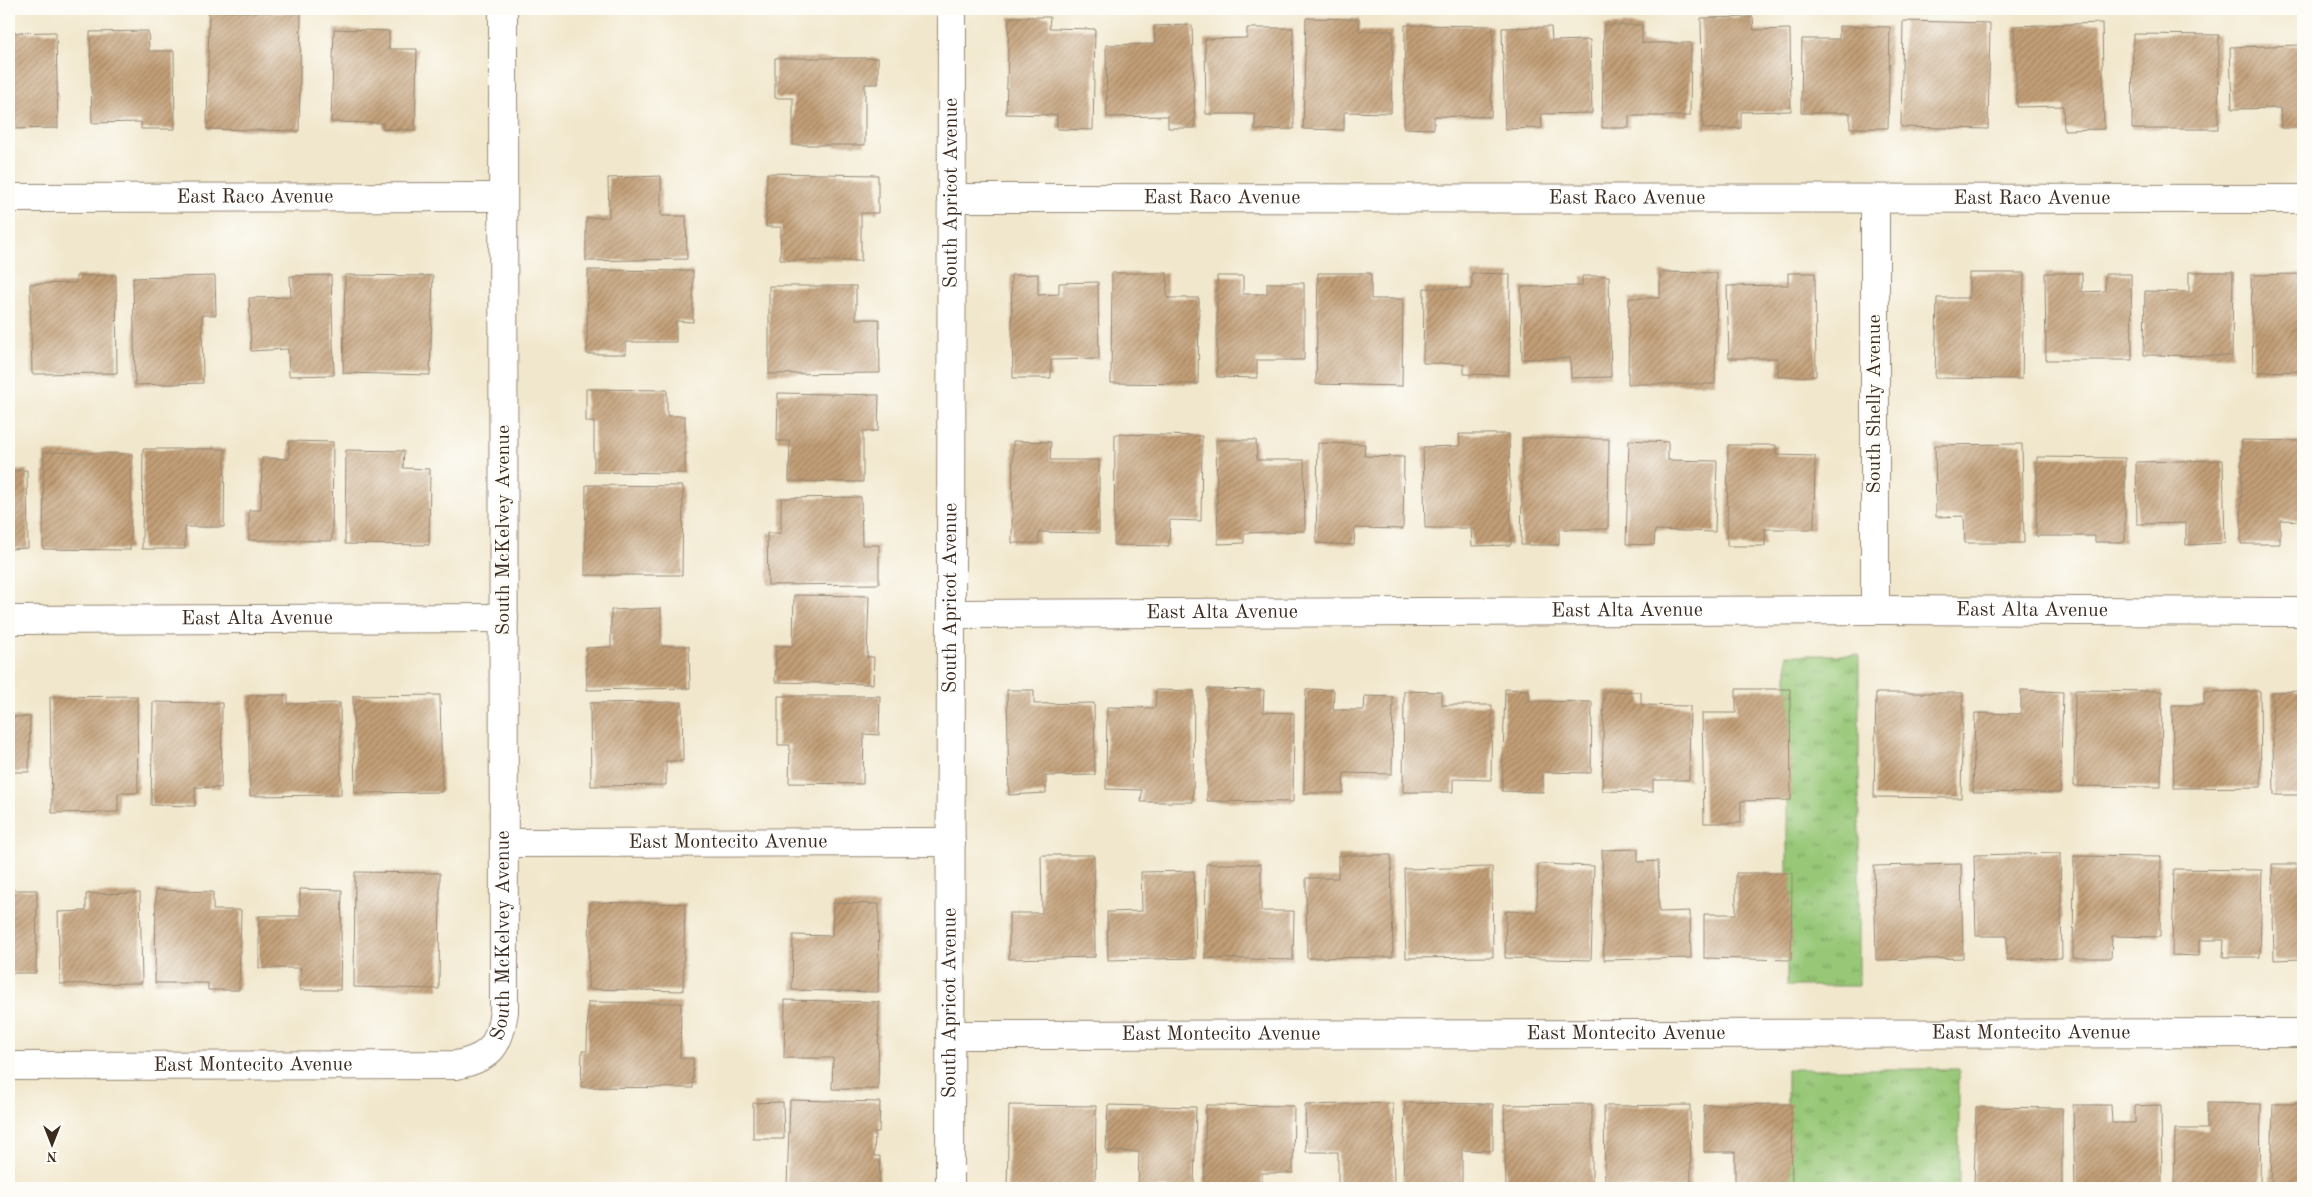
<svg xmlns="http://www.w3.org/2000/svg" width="2312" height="1197" viewBox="0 0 2312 1197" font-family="'Old Standard TT',serif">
<defs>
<pattern id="park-tufts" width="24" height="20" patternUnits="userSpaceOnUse" patternTransform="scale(1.25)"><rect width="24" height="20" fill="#97c777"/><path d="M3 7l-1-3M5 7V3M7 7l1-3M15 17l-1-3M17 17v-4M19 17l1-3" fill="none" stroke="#7ca261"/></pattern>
<pattern id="building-hatch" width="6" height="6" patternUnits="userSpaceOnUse" patternTransform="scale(1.25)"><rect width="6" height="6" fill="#c29f77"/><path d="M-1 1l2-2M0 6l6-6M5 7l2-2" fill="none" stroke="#9f8261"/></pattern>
</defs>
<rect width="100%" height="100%" fill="#fdfcf7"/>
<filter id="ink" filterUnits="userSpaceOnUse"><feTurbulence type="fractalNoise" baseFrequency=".02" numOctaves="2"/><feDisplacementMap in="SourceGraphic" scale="10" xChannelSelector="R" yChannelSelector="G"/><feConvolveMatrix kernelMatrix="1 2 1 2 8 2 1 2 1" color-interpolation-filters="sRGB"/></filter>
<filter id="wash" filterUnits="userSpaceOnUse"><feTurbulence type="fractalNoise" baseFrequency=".0096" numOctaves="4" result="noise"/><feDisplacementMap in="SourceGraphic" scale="20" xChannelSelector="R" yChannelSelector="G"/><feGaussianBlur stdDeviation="1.12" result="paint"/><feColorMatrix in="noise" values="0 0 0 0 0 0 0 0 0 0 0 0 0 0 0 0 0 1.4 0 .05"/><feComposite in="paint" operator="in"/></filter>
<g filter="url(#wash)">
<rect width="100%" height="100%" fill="#f1e7cc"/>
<path fill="url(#park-tufts)" stroke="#69784a" d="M1787 655H1859V986H1787Z
M1787 1069H1959V1188H1787Z"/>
<g id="blocks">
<path fill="url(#building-hatch)" d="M209 11 301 13 299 131 207 129Z
M1009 17H1050L1049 28 1095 29 1093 130 1057 129V115L1006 114Z
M1753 17 1754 30 1790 29 1791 111 1741 112V128L1703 129 1701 18Z
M1306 18 1359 19V31H1393L1391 113 1344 112V130L1303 129Z
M1903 21 1990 23 1988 129 1901 127Z
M2102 23 2104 129 2064 130 2063 106 2017 107 2014 26Z
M1192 25 1195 128H1168V116L1107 117 1106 45 1155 44 1154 26Z
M1405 25 1493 26 1491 117 1434 116V129L1404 128Z
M1604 25H1642V43H1691L1690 116H1629V128H1602Z
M1839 26 1890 27 1888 128H1850V113H1801L1802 39H1839Z
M1551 27 1552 41 1590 40 1592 113 1541 114 1542 128 1505 129 1502 28Z
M1247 28H1293L1294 129 1255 130V114H1206L1205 39 1247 38Z
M334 29 389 31V49H417L415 130 383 129V123L331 122Z
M148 31 149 51H174L175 129H141V122L92 123 90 32Z
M56 32 58 128 9 129V33Z
M2133 34 2219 35 2218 129H2132Z
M2303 45V128H2281L2280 108 2232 109 2230 47Z
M775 58H878V84H865V145H793V98H775Z
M767 173 878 175V213H861V261L780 260 781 227H766Z
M661 176V216H686L687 259 586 261V218L609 217 608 178Z
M588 270 693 271V322L676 321V342H626V354H587Z
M1660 272 1717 273 1715 384H1628L1629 298H1660Z
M2189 272H2233L2232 356 2144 355 2145 291 2189 292Z
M1112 273H1167V298H1199L1198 384 1111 383Z
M1318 273H1371V299H1403L1402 386 1316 384Z
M1472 273 1510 274 1509 375 1464 374V364L1423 363 1424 288 1472 289Z
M1788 273H1815L1816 376 1778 377V358H1729L1727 286 1788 285Z
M1969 273H2024L2022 379 1935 378 1937 298H1969Z
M2045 273H2082V292L2105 291V274H2131L2132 360H2046Z
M1038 274V295L1059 294V283L1098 282 1099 359 1051 360V378H1013L1011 275Z
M2303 274V371L2253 372 2251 275Z
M116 275 117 373 32 374 30 284 76 283V276Z
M331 275 334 375 289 376 288 349 251 351 249 298 291 297 290 276Z
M345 275 433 276 430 375 343 373Z
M215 276 216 315H202L203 383 135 385 133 278Z
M1217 276H1243V294H1267V283H1304V360H1257V378L1217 377Z
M1582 276H1609L1611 377 1571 378 1570 358 1522 359 1521 287 1582 286Z
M769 286H856V319H879L880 373 769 374Z
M586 389 667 390V416H685V473L594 472V422H586Z
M778 393 879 395 878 431H863V482L789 481 790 441H777Z
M1115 434 1202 436 1201 521 1170 520 1169 546 1114 545Z
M1459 434H1509L1511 545 1472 546 1471 528H1425L1423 447 1460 446Z
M1523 438 1609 439 1608 529H1559V545H1521Z
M1216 440H1256L1257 460H1304L1305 531 1244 533V543L1218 544Z
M1629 440 1668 442V460L1717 461 1715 532 1655 530 1654 545 1626 544Z
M2242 440 2303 441V521L2280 520V544H2241Z
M289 441 333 442 332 541 249 540V510H261L262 458 289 459Z
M1013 441 1051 442 1050 460H1099V533L1039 532V543H1012Z
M1318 443 1365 444 1364 456 1404 457 1403 529 1355 528 1354 545 1316 543Z
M2022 444 2024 543H1965L1964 516 1936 517 1935 445Z
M1728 445H1776V455L1815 456 1814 529H1765V546H1727Z
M143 449H225L224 527H185V549H142Z
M346 450 404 451 403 468 430 469 429 545 345 544Z
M44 452 132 454 130 550 43 549Z
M2037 457 2125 458V542H2095V536H2036Z
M2223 460 2225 543 2186 545V523L2137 524 2136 462Z
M27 470 28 548 9 549V471Z
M586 485 683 486 682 575H585Z
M861 497 862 545H879V584L768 585 767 533H781V498Z
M794 595 869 596 867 657H874L873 684 775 682 776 646H793Z
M661 608V646H689L690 688 587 690 586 648 611 647V610Z
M1207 689 1264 690 1263 712 1294 713 1293 802 1207 801Z
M1306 689 1334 690 1333 710H1364L1365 696 1393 697 1392 774 1344 773 1343 793H1304Z
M1505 689 1529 690V701L1592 702 1591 773 1543 772V792L1502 791Z
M1736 689H1790L1791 800 1741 801V823H1704L1702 713H1736Z
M1007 690H1034V704L1094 703 1095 775 1046 776V793L1009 795Z
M1156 690 1194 691 1193 802H1141L1142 790 1106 789 1107 707 1155 708Z
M2021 690 2063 692 2060 793 1973 792 1975 713 2021 714Z
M2075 690 2162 691 2161 787 2074 786Z
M1404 691 1442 692V705H1492L1491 780 1453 779V792H1403Z
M1604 691 1641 692V705L1690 706 1689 780H1653V792L1602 791Z
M2260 691 2261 787 2174 788 2172 705H2204V692Z
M2303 691V795H2274L2272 692Z
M1876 693H1963L1961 798 1874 797Z
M248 695H288V704L340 703 341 795 250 796Z
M440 695 442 792 355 793 353 696Z
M137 696 138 793H118V812L52 813 50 697Z
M778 696H880L879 735 864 734 863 784 789 783 790 745H778Z
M153 702 222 703 221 788 195 787V806L151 805Z
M682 702 683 761H666V785L591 786 590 703Z
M9 717H30L29 772H9Z
M1638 849V862L1658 861 1659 912 1690 911 1691 958 1604 960 1602 850Z
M2060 853 2062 958 2007 960V936H1976L1974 855Z
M1041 855H1094L1095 957 1009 959V913H1042Z
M1338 855H1391L1393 957 1307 958 1306 878H1338Z
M2074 856 2161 857 2160 937 2112 936 2111 958H2073Z
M1206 864H1261V911H1294L1293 960 1205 958Z
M1538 864 1594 866 1591 960 1505 958 1506 911 1537 912Z
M1961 864 1963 958 1876 960 1874 866Z
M2272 864H2303V959L2274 960Z
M1492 867 1493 957 1406 958 1404 869Z
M2174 869 2262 870 2260 957H2223L2224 940H2199V956L2172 955Z
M1194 871 1196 958 1108 960 1107 912 1142 911 1141 872Z
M355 872 440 873 439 989 354 987Z
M1736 873H1792L1791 960 1704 958V914H1736Z
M300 889 342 890 340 990H300L301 968H259V916H300Z
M9 890H37L36 973H9Z
M156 890 213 892V910H241L239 990H208V983H155Z
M140 893 142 983 60 984 58 912 86 911V894Z
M590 902 685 904 683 991 588 989Z
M833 903 879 904 878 992 792 990 793 935 832 936Z
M785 1000 879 1002 878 1089H832L833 1058H784Z
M588 1002 681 1003 680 1058H693V1088L581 1087 582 1051H587Z
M790 1100 880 1102 879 1132H875L874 1156H880L879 1188 787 1187Z
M783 1102 784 1139H753V1103Z
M1393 1103 1394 1188H1338V1152H1306L1305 1105Z
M1405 1103 1493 1104V1151L1462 1150V1188H1403Z
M2207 1103 2261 1104 2260 1188H2174L2175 1129H2207Z
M1592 1104V1188H1506L1504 1105Z
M1791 1104 1792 1188H1735V1152H1704V1105Z
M2273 1104H2303V1188H2271Z
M1009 1105 1096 1106 1095 1188H1007Z
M1108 1105 1196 1107 1194 1188H1138L1139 1152 1106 1151Z
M1206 1105 1294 1106 1293 1173H1262V1188H1204Z
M1690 1105 1691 1188H1605L1604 1106Z
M2073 1105H2111L2112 1123H2135V1106L2161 1105 2162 1188H2075Z
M1976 1107 2062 1108V1188H1974Z"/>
</g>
</g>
<g filter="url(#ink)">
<use href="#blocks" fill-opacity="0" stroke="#968875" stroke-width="1"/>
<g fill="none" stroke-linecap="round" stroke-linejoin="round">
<defs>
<g id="street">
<path id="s1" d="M9 198 503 197"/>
<path id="s2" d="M951 198 2303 199"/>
<path d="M1875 199V610"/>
<path id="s3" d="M951 614 1875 610 2303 612"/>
<path id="s4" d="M9 620 504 618"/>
<path id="s5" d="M504 843 951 842"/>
<path id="s6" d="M950 1035 2303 1033"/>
<path id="s7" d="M9 1066 456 1065C491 1058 499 1046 504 1011L503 9"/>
<path id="s8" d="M950 1188 952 9"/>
</g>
</defs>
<use href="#street" stroke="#968875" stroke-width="30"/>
<use href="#street" stroke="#fff" stroke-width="28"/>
</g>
</g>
<g text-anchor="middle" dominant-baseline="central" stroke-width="5" stroke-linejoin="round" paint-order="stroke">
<g font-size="20" fill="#3b2a1e" stroke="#fdfcf7">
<text stroke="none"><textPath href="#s8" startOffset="995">South Apricot Avenue</textPath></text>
<text stroke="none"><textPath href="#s1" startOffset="246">East Raco Avenue</textPath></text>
<text stroke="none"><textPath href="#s2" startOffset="271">East Raco Avenue</textPath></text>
<text stroke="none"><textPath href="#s2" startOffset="676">East Raco Avenue</textPath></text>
<text stroke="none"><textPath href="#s2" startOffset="1081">East Raco Avenue</textPath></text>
<text transform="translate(1875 404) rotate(-90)">South Shelly Avenue</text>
<text transform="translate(504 530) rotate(-90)">South McKelvey Avenue</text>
<text stroke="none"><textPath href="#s8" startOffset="590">South Apricot Avenue</textPath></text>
<text stroke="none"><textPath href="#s3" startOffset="1081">East Alta Avenue</textPath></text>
<text stroke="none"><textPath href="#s3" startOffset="676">East Alta Avenue</textPath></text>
<text stroke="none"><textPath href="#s3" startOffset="271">East Alta Avenue</textPath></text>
<text stroke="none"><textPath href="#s4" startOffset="248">East Alta Avenue</textPath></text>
<text stroke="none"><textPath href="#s5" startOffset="224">East Montecito Avenue</textPath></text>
<text stroke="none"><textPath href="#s7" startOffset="602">South McKelvey Avenue</textPath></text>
<text stroke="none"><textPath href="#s8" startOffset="185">South Apricot Avenue</textPath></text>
<text stroke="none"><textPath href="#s6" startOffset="676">East Montecito Avenue</textPath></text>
<text stroke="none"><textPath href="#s6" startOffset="1081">East Montecito Avenue</textPath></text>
<text stroke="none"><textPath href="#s6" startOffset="271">East Montecito Avenue</textPath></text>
<text stroke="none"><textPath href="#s7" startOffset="244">East Montecito Avenue</textPath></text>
</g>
</g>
<rect width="2312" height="1197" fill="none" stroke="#fdfcf7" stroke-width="30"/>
<g transform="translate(52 1144) rotate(180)" stroke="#fdfcf7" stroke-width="4" paint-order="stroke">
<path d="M0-4L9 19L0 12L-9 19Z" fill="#3b2a1e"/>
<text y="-8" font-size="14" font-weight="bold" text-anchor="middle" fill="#3b2a1e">N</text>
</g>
</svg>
